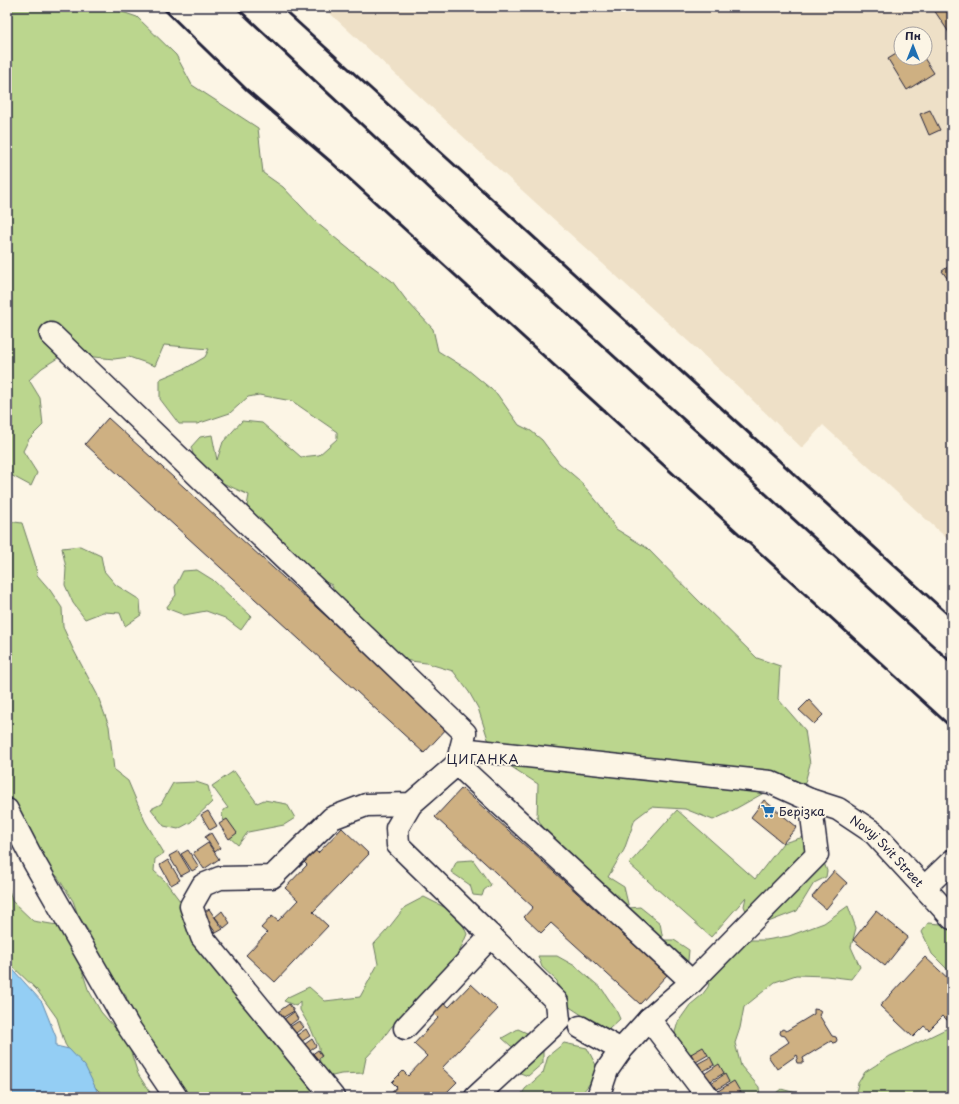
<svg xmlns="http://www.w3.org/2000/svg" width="959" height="1104" viewBox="0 0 959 1104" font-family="'Playpen Sans',sans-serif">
<rect width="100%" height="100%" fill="#fcf5e5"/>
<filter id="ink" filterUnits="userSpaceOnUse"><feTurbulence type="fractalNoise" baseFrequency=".025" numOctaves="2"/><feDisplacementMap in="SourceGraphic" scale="8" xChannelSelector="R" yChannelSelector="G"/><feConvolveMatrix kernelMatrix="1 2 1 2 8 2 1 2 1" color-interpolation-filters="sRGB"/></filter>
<g filter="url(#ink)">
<path fill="#eee0c7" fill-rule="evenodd" d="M323 7H952V543L823 425 802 448 744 392 482 154ZM901 34H925V58H901Z"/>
<path fill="#bbd68e" stroke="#6e7c64" d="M7 7H108L137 17 176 55 192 85 258 128 263 173 283 187 317 223 350 250 392 281 407 301 433 329 438 351 467 369 497 394 519 425 531 431 542 440 559 463 579 480 600 505 616 529 647 548 697 599 757 658 780 666 778 699 805 730 810 764 804 786 778 785 728 813 713 820 685 809 651 807 635 819 624 850 608 877 624 887 629 908 640 907 660 923 663 940H674L689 950 687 971 547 835 537 817 538 784 507 764 488 739 478 708 469 692 453 671 426 663 388 658 338 602 332 585 317 578 245 517 249 495 216 480 196 464 191 447 200 437 212 435 217 460 223 442 242 421 262 423 301 457 319 455 337 439V432L292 401 259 395 248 397 230 413 197 424H179L160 399V379L186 368 205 357 209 349 164 345 155 366 129 357 114 359 64 354 42 368 29 380 40 398 43 425 29 439 23 451 37 473 31 486 7 473Z
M7 521 22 523 35 563 37 575 50 590 62 608 63 627 73 649 97 694 109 726 114 770 128 781 145 821 164 853 155 859 154 871 165 881 327 1097H187L161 1058 155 1045 132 1015 126 996 95 957 89 932 78 915 73 901 57 876 40 865 7 801Z
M80 546 101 556 104 571 116 585 140 600 141 615 125 626 120 613 103 612 85 619 73 603 65 585 66 568 62 548Z
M197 570 213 580 251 616 241 630 225 618 206 611 184 615 166 608 176 595 175 587 183 571Z
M234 771 257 803 264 800 287 804 295 818 284 825 248 832 238 845 230 838 222 815 223 810 228 808 212 786Z
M196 782 208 786 212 802 191 822 178 829 164 826 151 809 161 804 173 783Z
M677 810 755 879 783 843 814 834 827 871 826 877 814 883 797 911 763 924 751 923 744 906 746 897 711 937 629 864Z
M473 860 491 885 484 890 482 896 473 895 470 885 451 872 457 861Z
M7 882 12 901 33 921 63 926 77 955 88 989 101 1012 128 1043 138 1074 153 1097H105L86 1078 65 1044 57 1018 37 990 10 964 7 959Z
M424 897 458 914 467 934 459 953 409 1018 392 1026 378 1045 366 1058 363 1073 341 1074 324 1078 320 1068 319 1048 311 1029 300 1010V1001L296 1006 284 1001 288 997 309 987 325 1001 360 997 378 964 374 944 387 930 405 907Z
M848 906 856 928 851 947 860 967 851 979 826 976 796 975 775 982 744 1007 740 1028 735 1043 741 1066 759 1087 760 1097H743L720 1074 708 1055 685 1053 677 1041 675 1032 678 1022 690 1005 702 995 708 987 713 968 742 940H766L789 936 824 923Z
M928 923 941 924 952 931V974L932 954 922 932Z
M538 956H557L575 966 602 989 616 1010 620 1019 609 1029 594 1023 562 1002 557 981 542 967Z
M952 1026V1097H847L856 1092 858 1083 865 1072 890 1056Z
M518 1029 536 1037 543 1046V1063L528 1076 515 1071 521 1050 511 1046 502 1038Z
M564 1043 587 1048 599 1071 584 1091 578 1097H520L525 1089 543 1073 548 1056Z
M781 1089 811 1097H771Z"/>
<path fill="#94cef4" stroke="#6689aa" d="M7 963 42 1002 56 1037V1046L69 1049 85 1066 100 1097H7Z"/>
<path fill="#ceb082" stroke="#22223b" d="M932 7H952V37Z
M901 51V58H924L934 73 907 90 888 59Z
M930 110 940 130 929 135 920 114Z
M952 264V285L942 271Z
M108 418 448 727 424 753 85 444Z
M809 700 823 715 814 724 799 710Z
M462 788 599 913 605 908 620 922 615 927 667 975 640 1004 551 923 541 933 524 917 533 907 435 817Z
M764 800 797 827 783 843 751 817Z
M208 811 217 826 210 830 201 815Z
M227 819 237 833 229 839 219 824Z
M342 828 369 854 313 912 328 926 275 982 246 955 267 933 261 928 272 916 278 921 298 900 285 888 307 865 301 859 312 848 318 853Z
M211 833 220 848 215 852 205 837Z
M208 843 219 859 204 869 193 853Z
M188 850 199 867 192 871 181 854Z
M178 851 190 871 181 876 169 856Z
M168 860 180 880 171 885 160 865Z
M834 871 847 883 826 909 812 897Z
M209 909 223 929 216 933 202 914Z
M222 911 230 923 224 928 215 917Z
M876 911 908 937 885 966 853 940Z
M925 957 952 982V1025L943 1016 929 1030 924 1026 913 1037 880 1006Z
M471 984 498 1009 442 1068 457 1082 442 1097H388L397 1087 392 1082 403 1071 408 1076 427 1056 414 1044 438 1018 432 1012 442 1001 449 1007Z
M289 1004 294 1011 282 1018 278 1012Z
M814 1009 820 1010 821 1012 819 1015 832 1036 836 1037 837 1040 836 1042 833 1043 831 1041 803 1058 804 1061 803 1063H797L796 1060 798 1057 797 1055 777 1069 768 1056 789 1042 785 1036 781 1035 780 1033 781 1030 783 1029 786 1031 814 1014Z
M294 1012 298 1019 287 1027 283 1020Z
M299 1021 304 1027 293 1035 288 1028Z
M306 1029 310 1036 299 1043 294 1037Z
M312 1039 316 1046 305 1053 301 1047Z
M703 1047 708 1055 696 1062 691 1054Z
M318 1050 322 1056 311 1064 307 1058Z
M710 1057 714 1065 702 1072 697 1064Z
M719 1064 724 1073 709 1082 704 1074Z
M725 1074 729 1082 716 1090 711 1083Z
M734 1081 741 1093 735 1097H721L718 1091Z"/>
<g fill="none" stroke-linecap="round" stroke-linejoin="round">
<defs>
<g id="minor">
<path d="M51 334 465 733 457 764 692 982"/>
<path id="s1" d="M461 749 770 782 810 800 838 809 874 833 952 918"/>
<path d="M7 810 34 862 128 1026 176 1097"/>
<path d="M925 887 952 861"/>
<path d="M649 1019 708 1097"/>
<path d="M580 1027 621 1050"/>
<path d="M405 1028 491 936 398 845 397 828 411 804"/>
<path d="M333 1097 202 937 191 906 203 885 220 878 272 877 332 818 366 805 411 804 457 764"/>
<path d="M476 1097 559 1020 557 1002 491 936"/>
<path d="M598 1097 607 1070 621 1050 649 1019 692 982 817 855 810 800"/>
</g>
</defs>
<use href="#minor" stroke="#22223b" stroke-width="25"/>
<use href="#minor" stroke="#fcf5e5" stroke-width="22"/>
<path stroke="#22223b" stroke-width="3" d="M162 7 247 90 331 162 952 728
M236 7 454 211 952 663
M281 7 952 618"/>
</g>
</g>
<defs>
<symbol id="supermarket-bare" viewBox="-9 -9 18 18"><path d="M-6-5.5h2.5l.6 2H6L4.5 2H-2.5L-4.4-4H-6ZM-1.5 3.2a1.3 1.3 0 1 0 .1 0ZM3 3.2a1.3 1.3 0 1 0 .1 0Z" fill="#1f6fb2" stroke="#fcf5e5" stroke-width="2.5" paint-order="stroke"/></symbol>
</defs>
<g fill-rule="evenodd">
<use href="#supermarket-bare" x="758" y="801" width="20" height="20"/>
</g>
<g text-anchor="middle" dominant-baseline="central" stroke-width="4" stroke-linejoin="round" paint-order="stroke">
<g font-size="12" fill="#22223b" stroke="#fcf5e5" text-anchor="start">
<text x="779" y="811">Берізка</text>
</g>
<g font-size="12" fill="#22223b" stroke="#fcf5e5">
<text stroke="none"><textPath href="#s1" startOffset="449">Novyi Svit Street</textPath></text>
</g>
<g font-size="13" letter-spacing="1" fill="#22223b" stroke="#fcf5e5">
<text x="483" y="758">ЦИГАНКА</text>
</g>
</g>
<rect width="959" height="1104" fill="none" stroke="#fcf5e5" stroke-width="24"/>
<rect x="12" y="12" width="935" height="1080" fill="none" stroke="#22223b" stroke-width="1.5" filter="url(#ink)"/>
<g transform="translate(913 46)"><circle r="19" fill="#fcf5e5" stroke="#a5a1a1"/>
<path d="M0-3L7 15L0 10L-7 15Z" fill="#1f6fb2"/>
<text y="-6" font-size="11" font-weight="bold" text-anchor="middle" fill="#22223b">Пн</text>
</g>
</svg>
